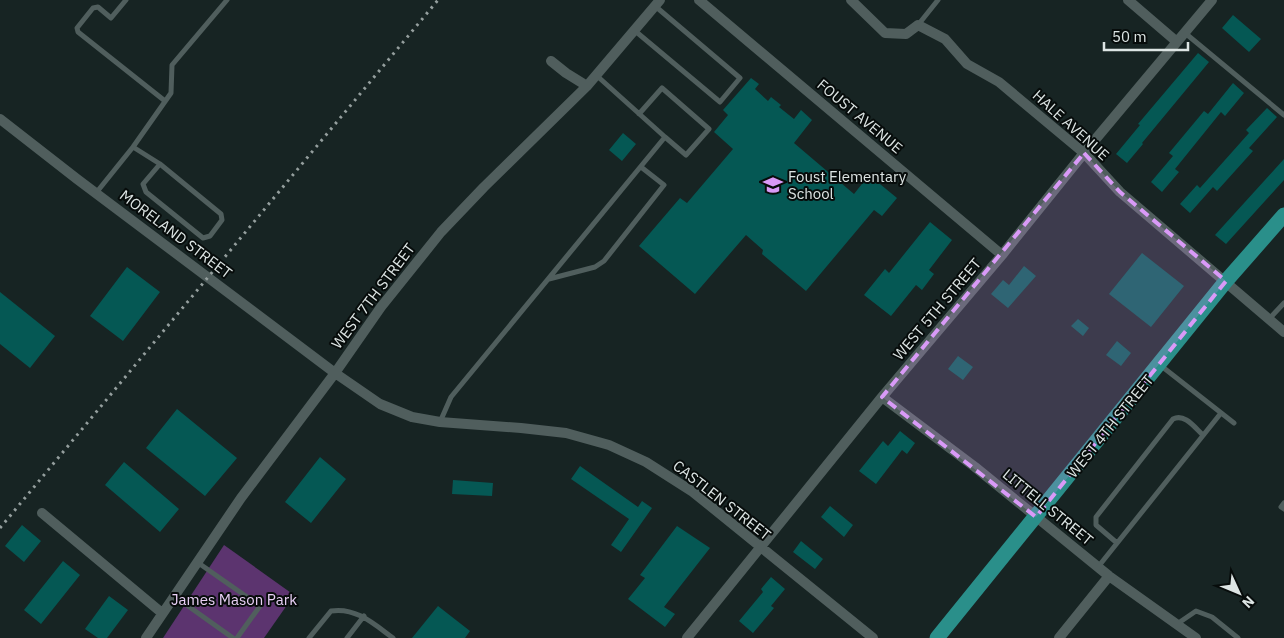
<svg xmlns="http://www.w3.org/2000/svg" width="1284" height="638" viewBox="0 0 1284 638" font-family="'IBM Plex Sans',sans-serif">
<rect width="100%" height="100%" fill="#172423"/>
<path fill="#5c346f" d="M224 545 294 595 264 638H163Z"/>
<path fill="#055854" d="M1233 15 1261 39 1249 52 1222 28Z
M1198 53 1209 62 1142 143 1143 144 1127 163 1116 154 1140 125 1138 124Z
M751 78 759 84 755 89 768 101 771 97 781 105 779 107 794 119 801 110 812 120 794 143 854 194 869 175 897 198 882 216 874 210 806 291 762 254 763 250 746 235 695 294 639 246 680 198 687 203 733 149 714 132 728 115 723 110Z
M1233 83 1244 93 1225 116 1221 112 1175 169 1179 172 1162 192 1151 182 1173 156 1169 153 1204 111 1208 114Z
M1267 108 1277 117 1249 148 1253 151 1217 191 1213 187 1190 213 1180 204 1197 185 1200 188 1249 133 1246 130Z
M623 133 636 144 622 161 609 150Z
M1284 159V180L1226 244 1215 235Z
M930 222 952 240 929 270 934 274 922 290 916 285 891 316 864 295 885 269 889 273Z
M1142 253 1184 286 1151 327 1109 294Z
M1024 266 1036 276 1008 308 991 294 1003 280 1009 285Z
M127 267 160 292 123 341 90 316Z
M0 292 55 336 30 368 0 344Z
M1078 319 1089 328 1083 336 1071 326Z
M1117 341 1131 353 1121 366 1106 355Z
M958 356 973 367 963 380 948 369Z
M177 409 237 458 205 496 146 448Z
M900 431 915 443 907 454 902 450 876 484 859 471 883 441 888 446Z
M320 457 346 479 311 523 285 502Z
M124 462 179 509 160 532 105 485Z
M580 466 638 507 642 501 652 508 621 552 611 545 629 519 571 479Z
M453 480 493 483 492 496 452 494Z
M830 506 853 525 844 537 821 517Z
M22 525 41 541 24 562 5 546Z
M677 526 710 548 664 607 675 614 665 627 628 599 645 578 640 575Z
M801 541 823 559 815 569 793 552Z
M63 561 80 575 41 624 24 610Z
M771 577 785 589 771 606 774 608 753 633 739 621 763 592 761 589Z
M109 596 128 610 107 638H98L85 629Z
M438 606 470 631 465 638H412Z"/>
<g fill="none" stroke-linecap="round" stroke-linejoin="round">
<path stroke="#505e5d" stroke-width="5" d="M126 0 111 18 98 7 93 8 77 28 78 32 165 101
M918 25 938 0
M634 30 720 102 740 78 655 6
M1185 33 1284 115
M639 114 662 88 709 129 686 155 665 137
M133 147 160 164 221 214 222 220 210 236 203 238 146 192 143 184 160 164
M96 193 133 147 171 93 172 65 227 0
M549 279 595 267 604 261 664 185 641 167
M1269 319 1284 303
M1160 365 1234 423
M440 422 451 397 665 137 596 75
M1284 503 1281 507 1284 509
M1117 543 1096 525V517L1173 419C1185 413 1195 428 1203 435
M197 562 260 606 237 638
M1098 567 1221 413
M174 596 233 638
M1177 624 1196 611 1212 617 1238 638
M309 638 331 611C356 607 374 624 393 638
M347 638 364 616"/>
<path stroke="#505e5d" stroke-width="10" d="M699 0 1002 255
M851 0 885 33 906 34 918 25 945 39 967 64 999 82 1084 153 1120 192 1284 332
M1128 0 1177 42
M551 61 566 73 587 86
M0 119 77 179 335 373 380 404 412 417 440 422 521 428 566 433 609 445 646 462 693 492 873 638
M882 397 975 467 1109 576 1196 638
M42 513 162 613
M146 638 241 498 335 373 381 307 441 232 484 187 587 86 660 0
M687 638 882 397 1002 255 1084 153 1212 0
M1059 638 1109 576"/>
<path stroke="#2a8f8a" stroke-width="15" d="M937 638 1226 281 1284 215"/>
<path stroke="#959f9e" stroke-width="3" stroke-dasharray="2.5 5" stroke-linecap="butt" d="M0 528 438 0"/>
</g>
<path fill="#d99af7" fill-opacity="0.2" stroke="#d99af7" stroke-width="4" stroke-dasharray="10 6" stroke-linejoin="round" d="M1084 153 1120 192 1226 281 1036 517 882 397Z"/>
<defs>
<symbol id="school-bare" viewBox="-9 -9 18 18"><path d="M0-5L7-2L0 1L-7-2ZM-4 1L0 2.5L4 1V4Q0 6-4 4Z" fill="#d99af7" stroke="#070c0b" stroke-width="2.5" paint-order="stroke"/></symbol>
</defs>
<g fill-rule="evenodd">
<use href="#school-bare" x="759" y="171" width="28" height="28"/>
</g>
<g text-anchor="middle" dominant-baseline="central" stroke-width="4" stroke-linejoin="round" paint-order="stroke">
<g font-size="15" fill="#dde5e4" stroke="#070c0b">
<text transform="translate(860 116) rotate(40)">FOUST AVENUE</text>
<text transform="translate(1071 125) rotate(42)">HALE AVENUE</text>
<text transform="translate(176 234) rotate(37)">MORELAND STREET</text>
<text transform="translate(373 296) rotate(-53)">WEST 7TH STREET</text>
<text transform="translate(937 309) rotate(-50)">WEST 5TH STREET</text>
<text transform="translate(1110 426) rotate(-51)">WEST 4TH STREET</text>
<text transform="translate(722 500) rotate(38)">CASTLEN STREET</text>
<text transform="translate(1048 507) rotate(39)">LITTELL STREET</text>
</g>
<g font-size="15" fill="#dde5e4" stroke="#070c0b" text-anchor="start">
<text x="788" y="176">Foust Elementary<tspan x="788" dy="17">School</tspan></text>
</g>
<g font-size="15" fill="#e9d0f6" stroke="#070c0b">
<text x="234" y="599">James Mason Park</text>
</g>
</g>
<g transform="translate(1239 593) rotate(134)" stroke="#070c0b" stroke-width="4" paint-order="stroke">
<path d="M0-4L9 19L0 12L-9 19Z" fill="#dde5e4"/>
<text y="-8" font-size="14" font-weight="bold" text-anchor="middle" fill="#dde5e4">N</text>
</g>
<path d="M1104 42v8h84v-8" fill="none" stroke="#dde5e4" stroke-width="2.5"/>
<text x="1112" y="42" font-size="15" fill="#dde5e4" stroke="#070c0b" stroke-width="4" paint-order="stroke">50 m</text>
</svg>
